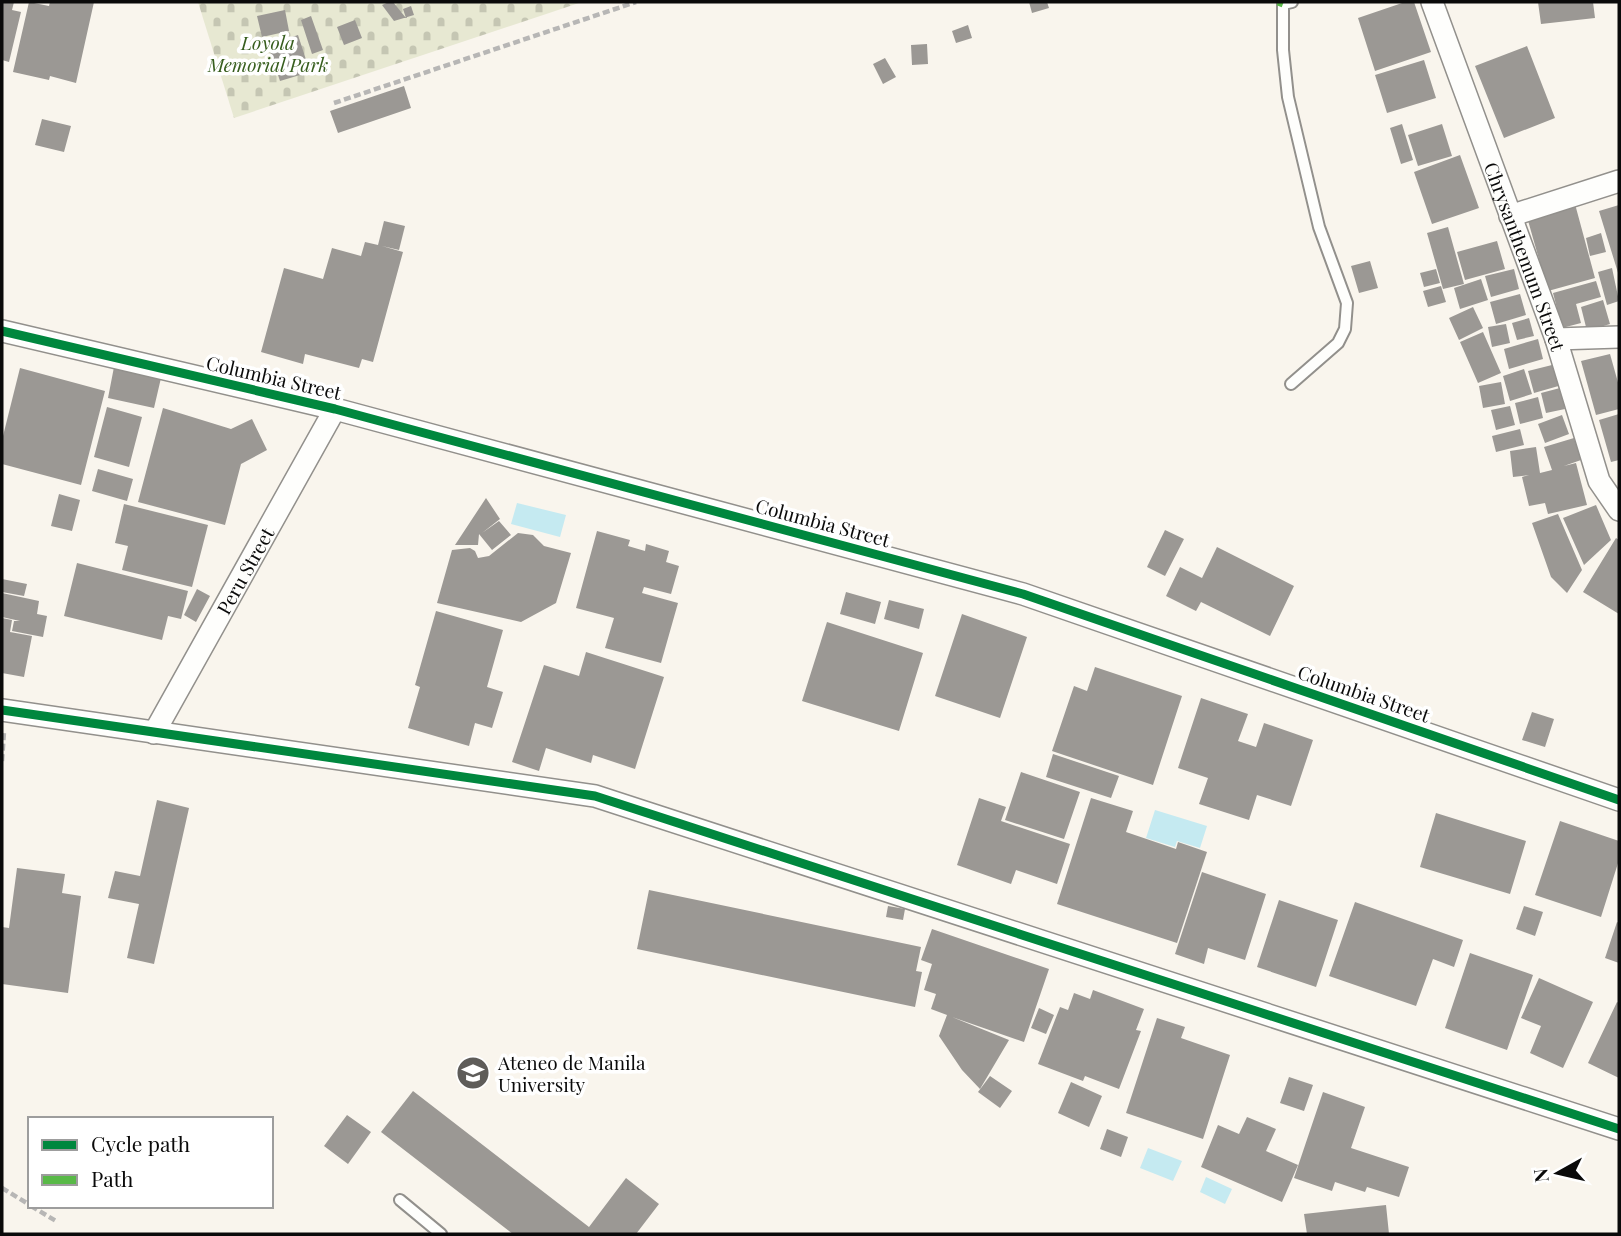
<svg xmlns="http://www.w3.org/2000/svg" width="1621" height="1236" viewBox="0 0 1621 1236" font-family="'Playfair Display',serif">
<defs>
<pattern id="cemetery-stones" width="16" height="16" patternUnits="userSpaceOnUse" patternTransform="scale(1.75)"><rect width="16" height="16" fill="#e7e8d2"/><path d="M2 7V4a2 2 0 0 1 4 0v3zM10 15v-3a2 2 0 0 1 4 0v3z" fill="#c5c6b3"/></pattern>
</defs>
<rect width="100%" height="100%" fill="#f9f5ed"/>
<path fill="url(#cemetery-stones)" d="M198 2H582L234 118Z"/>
<path fill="#c5eaf1" d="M517 503 566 515 560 537 511 524Z
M1155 810 1207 826 1200 848 1177 841 1175 847 1146 838Z
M1148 1148 1182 1161 1173 1181 1140 1168Z
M1206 1177 1232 1189 1225 1204 1200 1192Z"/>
<path fill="#9b9894" d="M2 2H14L12 10 21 12 9 62 2 60Z
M29 2 49 6 50 2H94L76 83 50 76 49 80 13 72Z
M389 2H393L406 18 403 9 411 6 414 15 394 21 382 5Z
M1029 2H1047L1049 8 1032 13Z
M1405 2H1414L1431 52 1375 71 1358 18Z
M1538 2H1593L1595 18 1541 24Z
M285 10 289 31 262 37 257 16Z
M311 16 323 50 312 54 301 20Z
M355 20 362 38 344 45 337 27Z
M968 25 972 38 956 43 952 31Z
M298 35 310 72 280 81 268 45Z
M927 44 928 64 912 65 911 45Z
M1527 46 1555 118 1504 138 1475 66Z
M885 58 896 77 883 84 873 64Z
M1424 60 1436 98 1387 113 1375 75Z
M404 86 411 108 338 133 330 111Z
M42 119 71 126 64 152 35 145Z
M1402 124 1413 160 1401 164 1390 128Z
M1442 124 1452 156 1418 166 1408 135Z
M1460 155 1479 208 1432 224 1414 172Z
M1575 204 1595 278 1548 291 1527 217Z
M1619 205V276L1599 211Z
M384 221 405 226 399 250 382 246 403 252 373 362 362 359 359 368 305 354 303 364 261 352 284 268 323 279 332 248 361 256 365 242 378 245Z
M1448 227 1464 284 1443 289 1427 233Z
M1601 233 1606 252 1590 256 1586 238Z
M1497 241 1505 269 1465 280 1457 252Z
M1370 261 1378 288 1359 293 1351 266Z
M1612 268 1619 301 1607 305 1598 272Z
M1436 269 1440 283 1424 287 1420 273Z
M1514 269 1519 289 1491 297 1485 276Z
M1481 279 1488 300 1460 309 1454 288Z
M1596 281 1601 297 1576 304 1581 323 1562 328 1553 293Z
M1441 286 1446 302 1428 307 1423 291Z
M1520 294 1526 315 1496 324 1490 302Z
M1603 300 1610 324 1587 331 1581 307Z
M1473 307 1483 328 1459 340 1449 318Z
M1529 318 1534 336 1517 340 1512 323Z
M1506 324 1510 343 1492 347 1488 327Z
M1483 332 1501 373 1478 383 1460 342Z
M1538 339 1543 359 1509 369 1504 349Z
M1610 354 1619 386V409L1596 415 1581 361Z
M1556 364 1562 385 1534 393 1528 371Z
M114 367 161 378 154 408 108 398Z
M20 368 105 391 81 485 2 464V440Z
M1524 369 1532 394 1510 401 1503 376Z
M1501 382 1505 404 1483 408 1479 386Z
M1560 388 1565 409 1546 413 1541 393Z
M1538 397 1543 418 1520 424 1515 403Z
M1510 406 1515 425 1496 430 1491 410Z
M107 407 142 417 129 467 94 457Z
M163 408 231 429 252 419 267 450 241 464 225 525 138 502Z
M1619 414V460L1611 462 1599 420Z
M1562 415 1569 434 1545 443 1538 424Z
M1520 429 1524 445 1496 452 1492 436Z
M1574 438 1581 460 1564 466 1576 463 1587 505 1548 514 1545 503 1529 506 1522 477 1529 475 1513 477 1510 451 1536 447 1540 473 1552 470 1544 447Z
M98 469 133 479 127 501 92 491Z
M59 494 80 500 72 531 51 526Z
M486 498 500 519 482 533 499 521 511 535 492 550 479 534 478 545H455Z
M124 504 208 525 192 587 122 570 128 546 115 543Z
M1596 505 1611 540 1584 565 1563 518Z
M1558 514 1582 570 1567 593 1551 577 1532 523Z
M1165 530 1184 539 1165 576 1147 567Z
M597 531 630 540 628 546 645 551 646 544 669 551 666 562 679 566 671 594 644 587 642 593 678 603 661 663 605 648 614 618 576 608Z
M518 533 533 535 544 546 571 553 556 603 521 622 437 603 452 550 470 548 475 551 478 558 489 556Z
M1616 538 1619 540V614L1583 592Z
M1217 547 1294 586 1270 636 1201 602 1196 611 1166 596 1180 567 1202 578Z
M77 563 188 591 181 619 168 616 162 640 64 616Z
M2 579 27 584 24 596 2 592Z
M197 589 210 596 196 622 184 615Z
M846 592 881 602 875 624 840 614Z
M2 593 39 601 37 614 47 616 43 637 12 631 14 621H20L2 617Z
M889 600 924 609 919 629 884 619Z
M436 611 503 630 487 687 503 692 492 728 475 723 469 746 408 728 420 687 415 685Z
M962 614 1027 637 1000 718 935 696Z
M2 618 12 620 10 632 32 636 24 677 2 673Z
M827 622 923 653 899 731 802 701Z
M586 652 664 677 635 769 593 755 591 763 546 748 539 771 512 762 544 665 579 676Z
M1095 667 1182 696 1153 785 1052 751 1074 686 1087 691Z
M1201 698 1248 714 1238 741 1256 747 1264 723 1313 740 1291 806 1257 795 1249 820 1199 804 1208 778 1178 768Z
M1532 712 1554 719 1545 747 1522 740Z
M1053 754 1119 776 1111 798 1046 777Z
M1021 772 1080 792 1064 839 1005 820Z
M979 798 1006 807 1001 821 1070 844 1057 884 1016 870 1011 884 957 865Z
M1091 798 1133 811 1126 832 1176 849 1178 842 1207 852 1177 943 1057 904Z
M157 800 189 808 154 964 127 958 139 904 108 898 115 871 140 876Z
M1436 813 1526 841 1510 894 1420 867Z
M1560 821 1619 841V860L1601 917 1535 895Z
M17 868 65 874 62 893 81 896 68 993 2 984V927L9 928Z
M1202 872 1266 894 1245 960 1208 948 1204 964 1175 954Z
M649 890 921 947 916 971 922 972 915 1007 637 949Z
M1279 900 1338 920 1316 987 1257 967Z
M1355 902 1463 940 1454 967 1433 959 1416 1006 1329 976Z
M888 906 905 909 903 920 886 917Z
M1524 906 1543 912 1535 936 1516 929Z
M1617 922 1619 923V963L1605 958Z
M932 929 1049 969 1024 1042 952 1017 1009 1040 980 1089 962 1070 939 1036 947 1015 931 1009 936 994 924 990 932 964 921 960Z
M1470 953 1533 975 1507 1050 1445 1028Z
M1539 978 1593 1002 1563 1068 1530 1053 1541 1026 1521 1018Z
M1093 990 1144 1009 1136 1030 1141 1031 1119 1089 1085 1076 1083 1081 1038 1064 1060 1007 1068 1010 1074 993 1090 999Z
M1617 1002 1619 1003V1078L1588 1063Z
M1039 1008 1054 1015 1046 1034 1031 1028Z
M1157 1018 1185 1027 1181 1038 1230 1055 1203 1139 1126 1113Z
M990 1076 1012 1091 1000 1108 978 1092Z
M1289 1077 1313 1085 1304 1111 1280 1103Z
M1071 1082 1102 1096 1089 1127 1058 1113Z
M413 1091 589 1227 626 1178 659 1204 636 1234H513L381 1132Z
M1323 1092 1365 1107 1351 1148 1409 1167 1399 1197 1367 1187 1365 1192 1335 1182 1332 1191 1294 1178Z
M347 1115 371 1132 348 1164 324 1146Z
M1247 1117 1276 1129 1266 1151 1298 1165 1282 1202 1201 1167 1218 1125 1239 1134Z
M1107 1129 1128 1137 1121 1157 1100 1149Z
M1386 1205 1389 1234H1307L1304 1214Z"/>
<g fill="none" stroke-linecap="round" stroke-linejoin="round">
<defs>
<path id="service" d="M1291 384 1338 343 1345 329 1347 303 1319 227 1288 97 1283 50V4L1292 2
M400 1200 441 1234"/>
<g id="minor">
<path id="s1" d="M1432 2 1556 339 1599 481 1619 510"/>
<path d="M1510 216 1619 181"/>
<path d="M2 331 335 409 1023 594 1619 800"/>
<path d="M1556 339 1619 337"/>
<path d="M2 710 595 796 1619 1129"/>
<path id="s2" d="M154 733 335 409"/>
</g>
</defs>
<use href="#service" stroke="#92908c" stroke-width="14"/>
<use href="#minor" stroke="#92908c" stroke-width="24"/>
<path stroke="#b7b6b5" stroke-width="4.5" stroke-dasharray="7 3.5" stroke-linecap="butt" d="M334 103 636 2
M2 761 4 732
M2 1188 30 1205
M31 1206 56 1221"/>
<use href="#service" stroke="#fefefc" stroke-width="10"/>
<use href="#minor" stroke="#fefefc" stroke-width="21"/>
<path stroke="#58b947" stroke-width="7" stroke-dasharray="14 7" stroke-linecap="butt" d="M1278 2 1283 4"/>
<defs>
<path id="cycleway" d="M2 331 335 409 1023 594 1619 800
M2 710 595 796 1619 1129"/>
</defs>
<use href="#cycleway" stroke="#fff" stroke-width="13"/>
<use href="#cycleway" stroke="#00873e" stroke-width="9"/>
</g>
<defs>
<symbol id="university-disc" viewBox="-11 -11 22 22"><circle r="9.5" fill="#5e5c59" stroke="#fff"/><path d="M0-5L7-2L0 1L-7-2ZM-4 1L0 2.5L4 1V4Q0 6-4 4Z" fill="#fff"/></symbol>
</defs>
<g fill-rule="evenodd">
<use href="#university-disc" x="454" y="1054" width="38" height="38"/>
</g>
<g text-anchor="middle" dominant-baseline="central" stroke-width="7" stroke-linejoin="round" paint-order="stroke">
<g font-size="19" font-style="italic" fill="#375e1e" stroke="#fff">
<text x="268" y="42">Loyola<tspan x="268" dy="22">Memorial Park</tspan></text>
</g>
<g font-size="19" fill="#0a0a0a" stroke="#fff">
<text stroke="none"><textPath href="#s1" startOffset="271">Chrysanthemum Street</textPath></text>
<text transform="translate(274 377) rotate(13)">Columbia Street</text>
<text transform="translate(823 522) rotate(15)">Columbia Street</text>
<text stroke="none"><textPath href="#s2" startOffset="186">Peru Street</textPath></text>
<text transform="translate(1364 693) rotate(19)">Columbia Street</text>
</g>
<g font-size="19" fill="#0a0a0a" stroke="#fff" text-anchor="start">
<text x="498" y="1062">Ateneo de Manila<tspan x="498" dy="22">University</tspan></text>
</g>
</g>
<rect width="1621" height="1236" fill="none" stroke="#0a0a0a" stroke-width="7"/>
<rect x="28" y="1117" width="245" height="91" fill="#ffffff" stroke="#9d9d9d" stroke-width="2"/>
<rect x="42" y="1140" width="35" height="10" fill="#00873e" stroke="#9d9d9d" stroke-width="2"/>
<text x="91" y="1152" font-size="21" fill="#0a0a0a">Cycle path</text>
<rect x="42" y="1175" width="35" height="10" fill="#58b947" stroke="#9d9d9d" stroke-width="2"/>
<text x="91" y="1187" font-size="21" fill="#0a0a0a">Path</text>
<g transform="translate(1558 1173) rotate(262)" stroke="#ffffff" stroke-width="5" paint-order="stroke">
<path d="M0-5L12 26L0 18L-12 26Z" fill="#0a0a0a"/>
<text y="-10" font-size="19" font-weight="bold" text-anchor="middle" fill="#0a0a0a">N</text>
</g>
</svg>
